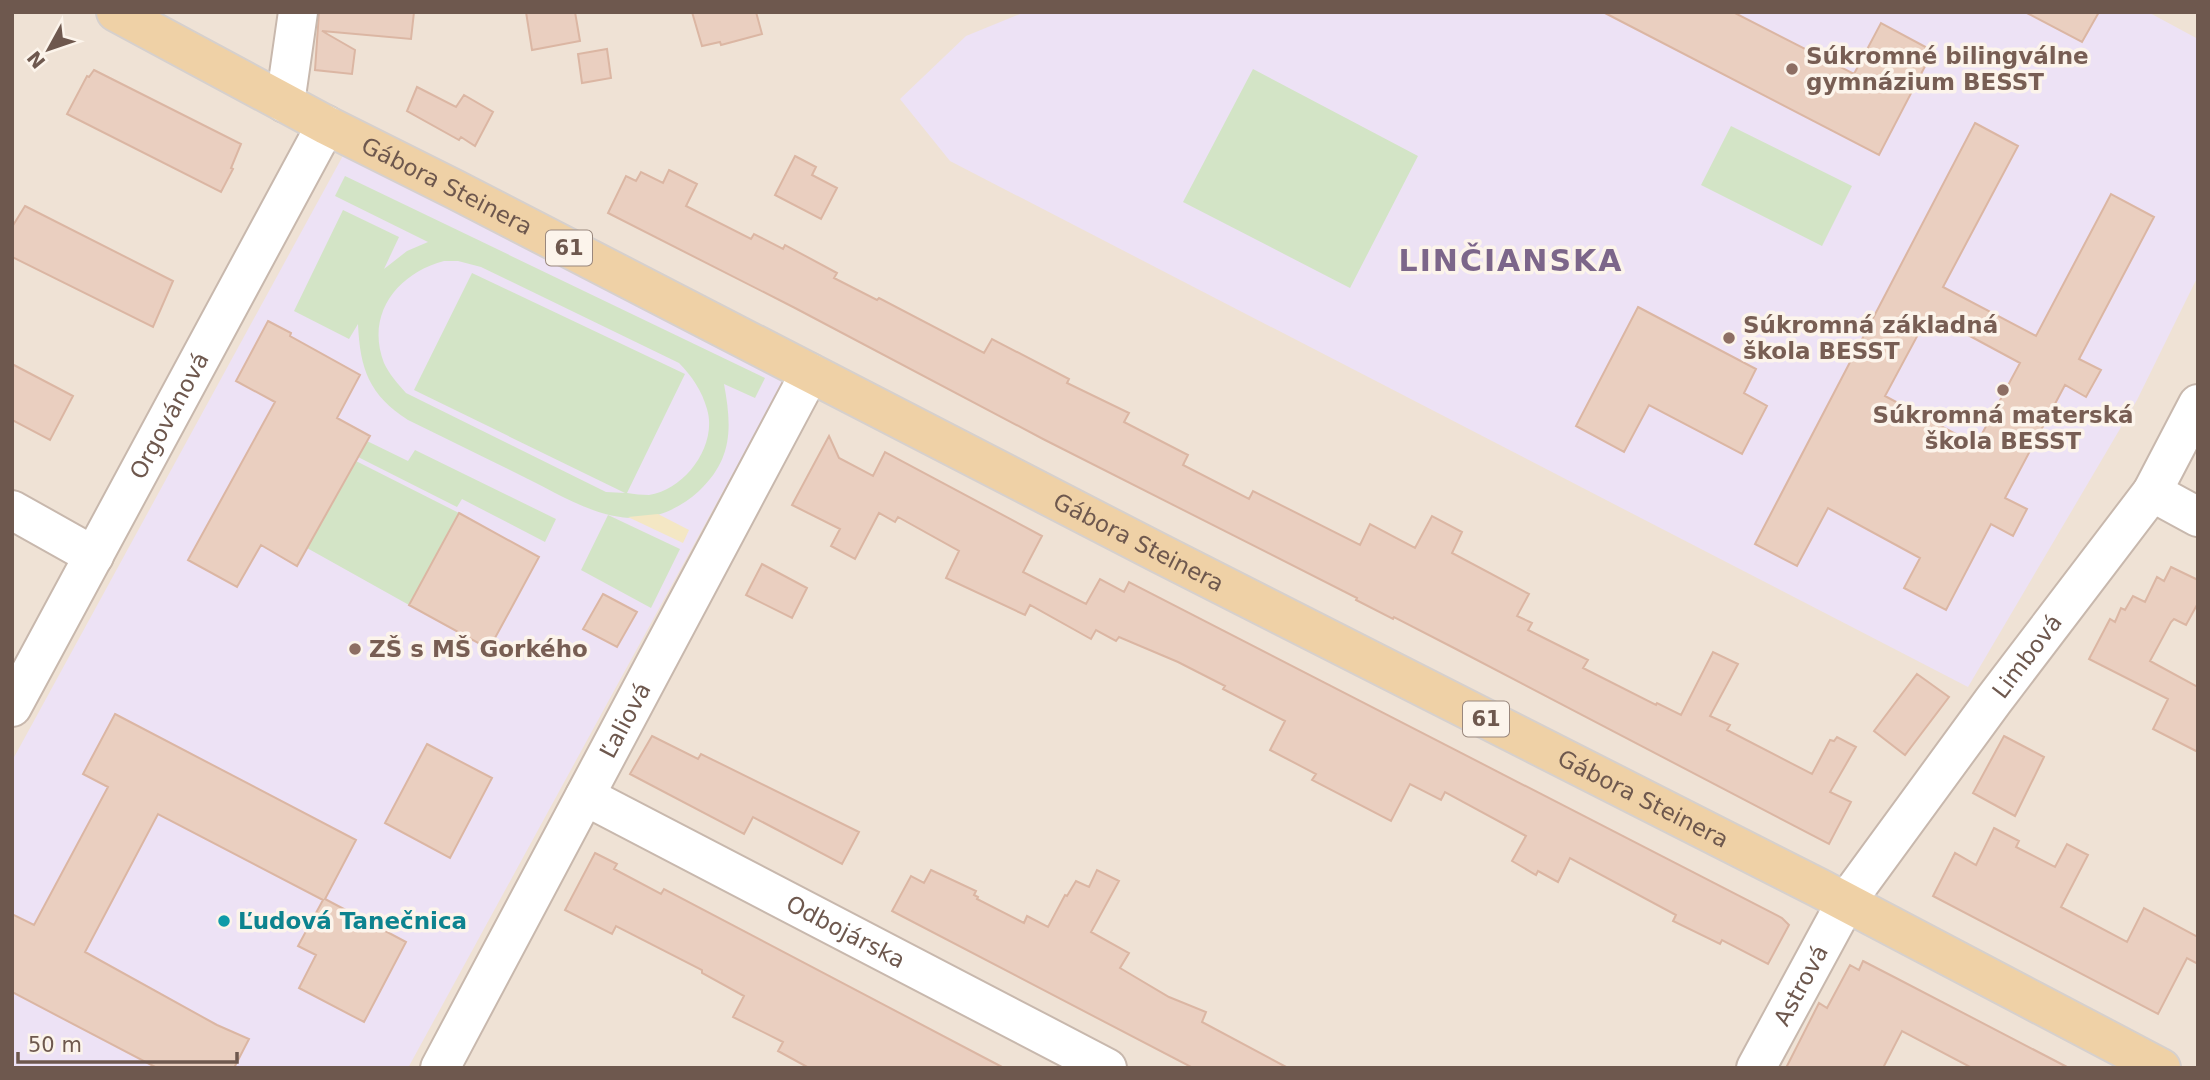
<svg xmlns="http://www.w3.org/2000/svg" width="2210" height="1080" viewBox="0 0 2210 1080" font-family="'DejaVu Sans',sans-serif">
<rect width="100%" height="100%" fill="#f9f0e5"/>
<path fill="#efe2d5" d="M12 12H2198V1068H12Z"/>
<path fill="#ede2f5" d="M1025 12H2148L2198 39V276L2137 400 1968 687 950 161 900 99 966 36Z
M345 152 786 376 408 1068H13L12 761Z"/>
<path fill="#d3e4c6" fill-rule="evenodd" d="M1253 69 1418 156 1350 288 1183 202Z
M1731 126 1852 186 1822 246 1701 185Z
M345 176 765 378 755 398 724 384C732 427 733 459 699 491 684 505 663 516 642 518 598 521 556 492 518 474 481 456 445 438 408 420 369 395 360 369 358 324L349 339 294 311 343 210 399 237 384 269 407 251 428 242 335 196ZM444 261H458L481 267 679 363C692 376 702 391 707 409 718 445 685 490 649 495 642 495 634 494 627 493L685 374 472 273 414 390 625 493 606 492 406 393C398 384 389 374 384 363 365 314 398 273 444 261Z
M367 441 408 461 415 450 556 519 545 542 462 499 457 507 358 457Z
M356 461 459 513 409 605 307 548Z
M608 515 680 549 651 608 581 570Z"/>
<path fill="#f4e7c4" d="M658 514 689 530 683 543 628 517Z"/>
<path fill="#eacfc0" stroke="#dbb6a3" stroke-width="2" fill-rule="evenodd" d="M319 12H414L411 39 322 31 355 50 352 74 315 70Z
M526 12H575L580 41 532 50Z
M692 12H756L762 34 721 45 720 42 702 46Z
M1603 12H1733L1854 74 1881 23 1933 51 1879 155Z
M2025 12H2099L2082 42Z
M607 49 611 78 582 83 578 54Z
M94 70 241 144 231 168 233 169 221 192 67 114 87 76 89 77Z
M417 87 456 107 464 95 493 112 475 146 461 137 459 140 407 111Z
M1975 123 2018 146 1943 287 2036 336 2111 194 2154 217 2079 359 2101 370 2086 397 2065 385 2005 498 2027 509 2013 536 1991 524 1946 610 1904 588 1920 558 1828 508 1797 566 1755 544ZM1929 314 2020 363 1976 445 1885 396Z
M795 156 816 167 812 175 837 188 821 219 775 195Z
M669 170 697 184 686 206 751 239 754 234 783 249 785 245 837 273 834 278 877 300 879 298 984 353 992 339 1069 379 1067 383 1129 413 1124 422 1188 455 1183 465 1249 499 1253 491 1360 545 1370 524 1415 548 1432 516 1462 532 1452 553 1529 594 1517 616 1532 623 1528 630 1588 660 1583 668 1656 705 1657 703 1681 715 1713 652 1738 664 1710 716 1730 725 1727 730 1812 774 1830 740 1834 741 1837 737 1856 747 1830 792 1851 802 1829 844 1454 648 1394 617 1393 619 1356 600 1357 598 1043 439 795 308 608 213 626 176 636 181 641 172 663 183Z
M25 206 173 281 153 327 12 257V227Z
M1638 307 1756 369 1744 393 1767 406 1742 454 1649 405 1624 452 1576 426Z
M268 321 291 333 290 336 360 375 337 418 370 436 297 566 261 545 237 587 188 560 275 402 236 381Z
M12 364 73 396 50 440 12 420Z
M829 436 839 458 873 476 885 452 1042 536 1023 572 1086 604 1100 579 1124 592 1129 582 1782 918 1789 925 1768 964 1722 940 1720 944 1673 921 1676 915 1570 858 1558 882 1538 871 1536 875 1512 861 1526 836 1445 792 1441 800 1410 784 1391 821 1312 780 1316 774 1270 750 1285 721 1223 689 1225 686 1178 662 1119 637 1116 641 1096 630 1091 639 1030 605 1025 615 946 578 959 551 898 517 895 522 879 513 855 559 831 546 840 529 792 505Z
M459 513 539 557 489 649 409 605Z
M762 564 807 588 792 618 746 595Z
M2171 567 2198 580V603L2186 625 2174 619 2171 622 2150 661 2198 687V752L2153 729 2168 699 2089 659 2110 619 2115 622 2121 608 2125 610 2133 596 2145 602 2157 577 2164 581Z
M603 594 637 612 617 647 583 629Z
M1917 674 1949 697 1905 755 1874 731Z
M115 714 356 840 325 899 406 942 364 1022 299 988 316 955 298 946 323 900 158 814 85 952 217 1025 249 1039 234 1068H157L12 992V914L34 925 108 787 83 774Z
M652 736 698 759 701 754 859 832 842 864 753 817 744 834 630 774Z
M2004 736 2044 757 2015 816 1973 793Z
M427 744 492 778 450 858 385 823Z
M1994 828 2019 841 2016 847 2055 867 2067 844 2088 855 2061 907 2127 942 2144 908 2198 937V964L2187 958 2158 1014 1933 896 1955 853 1976 865Z
M595 853 617 864 614 869 661 894 664 889 1004 1068H809L778 1051 783 1042 733 1017 744 996 702 973V970L616 926 612 934 565 910Z
M931 870 976 891 974 895 978 897 977 899 1024 923 1027 916 1048 927 1065 895 1067 896 1076 881 1089 887 1097 870 1119 881 1091 932 1129 953 1120 968 1169 997 1206 1012 1202 1022 1288 1068H1193L892 911 911 876 924 883Z
M1863 961 1896 978 2069 1068H1972L1902 1031 1883 1068H1786L1819 1003 1827 1008 1850 965 1859 970Z"/>
<g fill="none" stroke-linecap="round" stroke-linejoin="round">
<defs>
<g id="minor">
<path d="M285 103 298 12"/>
<path d="M2152 492 2198 517"/>
<path d="M12 510 94 556"/>
<path id="s1" d="M12 707 326 125"/>
<path id="s2" d="M585 796 1107 1068"/>
<path id="s3" d="M440 1068 810 373"/>
<path id="s4" d="M1756 1068 1846 902 1993 701 2152 492 2198 404"/>
</g>
<g id="major">
<path id="s5" d="M116 12 326 125 456 190 1159 553 1819 888 2161 1068"/>
</g>
</defs>
<use href="#minor" stroke="#c8b8ad" stroke-width="42"/>
<use href="#major" stroke="#d6d0cd" stroke-width="42"/>
<use href="#minor" stroke="#fff" stroke-width="38"/>
<use href="#major" stroke="#efd1a6" stroke-width="38"/>
</g>
<g fill="#8d6e63" stroke="#fcf4eb" stroke-width="2.5">
<circle cx="1792" cy="69" r="7"/>
<circle cx="1729" cy="338" r="7"/>
<circle cx="2003" cy="390" r="7"/>
<circle cx="355" cy="649" r="7"/>
</g>
<circle fill="#0f9aa8" stroke="#fcf4eb" stroke-width="2.5" cx="224" cy="921" r="7"/>
<g text-anchor="middle" dominant-baseline="central" stroke-width="7" stroke-linejoin="round" paint-order="stroke">
<g fill="#fcf4eb" stroke="#99877d" stroke-width="2">
<rect x="546" y="230.5" width="46" height="35" rx="5"/>
<rect x="1463" y="701.5" width="46" height="35" rx="5"/>
</g>
<g font-size="21" font-weight="bold" fill="#6e584e">
<text x="569" y="248">61</text>
<text x="1486" y="719">61</text>
</g>
<g font-size="23" font-weight="bold" fill="#785e54" stroke="#fcf4eb" text-anchor="start">
<text x="1806" y="56">Súkromné bilingválne<tspan x="1806" dy="26">gymnázium BESST</tspan></text>
<text x="1743" y="325">Súkromná základná<tspan x="1743" dy="26">škola BESST</tspan></text>
<text x="2003" y="415" text-anchor="middle">Súkromná materská<tspan x="2003" dy="26">škola BESST</tspan></text>
<text x="369" y="649">ZŠ s MŠ Gorkého</text>
</g>
<g font-size="23" fill="#6e584e" stroke="#fcf4eb">
<text stroke="none"><textPath href="#s5" startOffset="374">Gábora Steinera</textPath></text>
<text stroke="none"><textPath href="#s1" startOffset="331">Orgovánová</textPath></text>
<text stroke="none"><textPath href="#s5" startOffset="1152">Gábora Steinera</textPath></text>
<text stroke="none"><textPath href="#s4" startOffset="494">Limbová</textPath></text>
<text stroke="none"><textPath href="#s3" startOffset="394">Ľaliová</textPath></text>
<text stroke="none"><textPath href="#s5" startOffset="1718">Gábora Steinera</textPath></text>
<text stroke="none"><textPath href="#s2" startOffset="294">Odbojárska</textPath></text>
<text stroke="none"><textPath href="#s4" startOffset="94">Astrová</textPath></text>
</g>
<g font-size="23" font-weight="bold" fill="#0d838f" stroke="#fcf4eb" text-anchor="start">
<text x="238" y="921">Ľudová Tanečnica</text>
</g>
<g font-size="30" font-weight="bold" letter-spacing="2" fill="#7c668a" stroke="#fcf4eb">
<text x="1511" y="260">LINČIANSKA</text>
</g>
</g>
<rect width="2210" height="1080" fill="none" stroke="#6e584e" stroke-width="28"/>
<g transform="translate(49 49) rotate(230)" stroke="#fcf4eb" stroke-width="5" paint-order="stroke">
<path d="M0-5L12 26L0 18L-12 26Z" fill="#6e584e"/>
<text y="-10" font-size="19" font-weight="bold" text-anchor="middle" fill="#6e584e">N</text>
</g>
<path d="M18 1052v10h219v-10" fill="none" stroke="#6e584e" stroke-width="3.5"/>
<text x="28" y="1052" font-size="21" fill="#6e584e" stroke="#fcf4eb" stroke-width="5" paint-order="stroke">50 m</text>
</svg>
